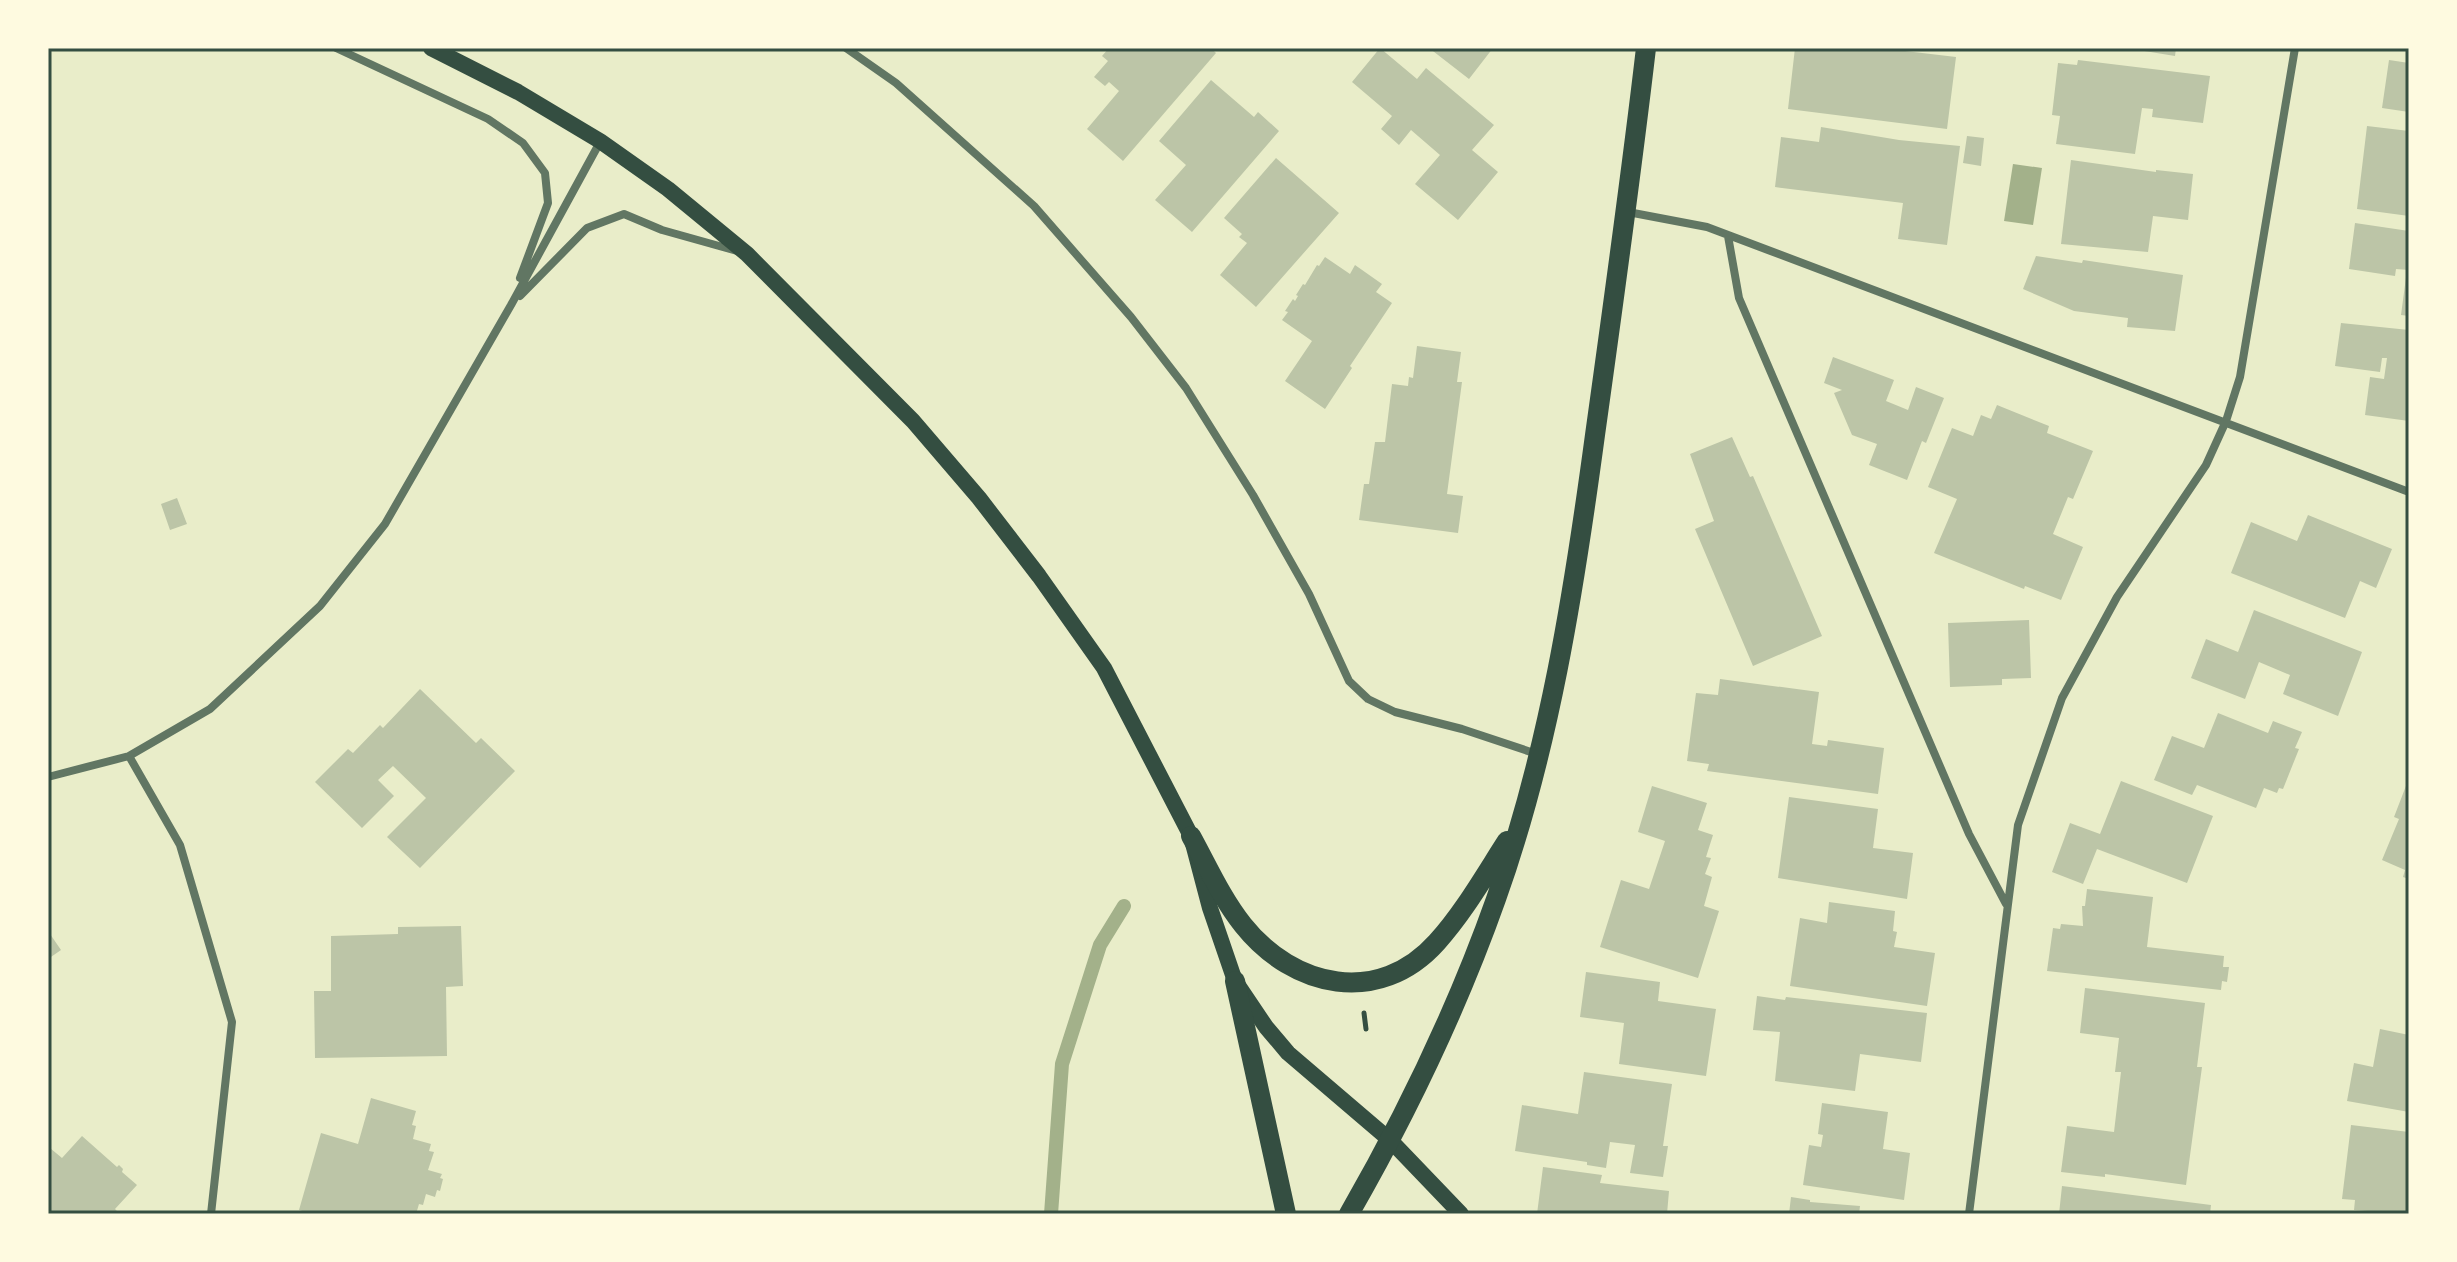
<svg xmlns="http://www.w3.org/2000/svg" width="2457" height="1262" viewBox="0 0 2457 1262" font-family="'Times New Roman',serif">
<rect width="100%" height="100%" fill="#e9edc9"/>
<path fill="#a3b18a" d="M2013 164 2042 168 2033 225 2004 221Z"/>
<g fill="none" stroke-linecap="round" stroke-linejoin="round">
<path stroke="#a3b18a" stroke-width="14" d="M1051 1214 1062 1064 1100 945 1124 906"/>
</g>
<path fill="#bcc5a7" d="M1109 48H1211L1216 53 1123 161 1087 129 1119 91 1109 82 1105 86 1094 77 1108 61 1102 56Z
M1380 48 1417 79 1426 68 1494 125 1472 150 1498 172 1458 220 1415 184 1440 155 1411 130 1399 145 1381 129 1392 116 1352 82Z
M1429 48H1493L1469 79Z
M1795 48H1880L1956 57 1947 129 1788 109Z
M2126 48H2176L2175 56Z
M2078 60 2210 76 2203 123 2152 117 2153 109 2142 108 2135 154 2056 144 2060 116 2052 115 2058 63 2077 65Z
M2389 60 2409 63V112L2382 108Z
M1211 80 1254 117 1258 112 1279 131 1192 232 1155 200 1186 165 1159 141Z
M2367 126 2409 131 2406 176H2409V216L2357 209Z
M1821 127 1899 140 1960 146 1947 245 1898 239 1903 203 1775 187 1781 137 1819 142Z
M1967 136 1984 138 1981 166 1963 163Z
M1276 158 1339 213 1256 307 1220 275 1247 243 1239 237 1242 234 1224 218Z
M2071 160 2156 172V170L2193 174 2188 220 2153 216 2148 252 2061 244Z
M2355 223 2409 231V270L2396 269 2395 276 2349 269Z
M2036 256 2082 263 2083 260 2183 275 2175 331 2127 327 2128 318 2074 311 2023 289Z
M1325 257 1350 274 1355 265 1382 284 1376 292 1392 303 1350 366 1352 368 1325 409 1285 381 1312 341 1282 320 1288 312 1285 311 1293 299 1295 301 1298 296 1296 295 1303 284 1305 285 1317 265 1319 266Z
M2407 270 2409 271V316L2401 315Z
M2341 323 2409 330V421L2365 415 2370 377 2384 379 2387 358H2382L2380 372 2335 366Z
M1417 346 1461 352 1457 382H1462L1447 494 1463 496 1458 533 1359 520 1364 484H1369L1375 442H1385L1392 384 1408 386 1409 377 1413 378Z
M1833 357 1894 380 1886 401 1908 410 1916 387 1944 398 1926 443 1922 441 1907 480 1869 465 1877 444 1852 435 1834 393 1842 390 1824 383Z
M1997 405 2049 426 2047 433 2093 451 2073 499 2068 497 2053 534 2083 547 2061 600 2025 586 2024 589 1934 553 1957 499 1928 487 1952 428 1973 436 1981 415 1991 419Z
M1732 437 1750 477 1753 476 1822 636 1753 666 1695 529 1714 521 1690 454Z
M177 498 187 524 170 530 161 504Z
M2308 515 2392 549 2376 588 2360 581 2345 618 2231 573 2251 522 2297 541Z
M2254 610 2362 652 2338 716 2283 694 2290 675 2259 662 2245 699 2191 678 2206 639 2238 652Z
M2029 620 2031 678 2002 679V685L1950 687 1948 623Z
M1720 679 1819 692 1812 744 1827 746 1828 740 1884 748 1878 794 1707 771 1709 764 1687 761 1696 693 1718 695Z
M420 689 476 743 481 738 515 771 420 868 387 837 426 798 393 766 378 780 394 796 362 828 315 782 348 749 353 753 380 725 383 728Z
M2218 713 2268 733 2273 721 2302 732 2295 748 2299 749 2283 789 2279 788 2277 793 2264 788 2256 808 2197 785 2192 795 2154 780 2172 736 2204 748Z
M2409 778V879L2403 877 2405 870 2382 860 2399 819 2394 817Z
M2121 781 2213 816 2187 883 2097 849 2083 884 2052 872 2070 823 2100 834Z
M1652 786 1707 803 1698 830 1713 835 1706 857 1711 858 1705 874 1712 877 1704 906 1719 911 1698 978 1600 947 1621 880 1649 889 1665 841 1638 832Z
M1789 797 1878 809 1873 848 1913 853 1907 899 1778 878Z
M2087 889 2153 897 2147 947 2224 956 2223 967H2229L2227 982 2222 981 2221 990 2047 971 2053 928 2060 929 2061 924 2083 926 2082 906H2085Z
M1829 902 1895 911 1893 931 1897 932 1894 947 1935 953 1927 1006 1790 986 1800 918 1827 923Z
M461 926 463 986 446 987 447 1056 315 1058 314 991H331V936L398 934V927Z
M48 931 61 950 48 959Z
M1586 972 1660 982 1658 1001 1716 1009 1706 1076 1619 1064 1624 1023 1580 1017Z
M2085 988 2205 1003 2197 1067H2202L2186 1185 2105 1174V1177L2061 1172 2067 1126 2114 1132 2121 1072H2115L2119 1038 2080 1033Z
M1757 996 1785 1000 1786 997 1927 1013 1921 1062 1860 1054 1855 1091 1775 1081 1780 1032 1753 1030Z
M2380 1029 2409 1035V1112L2347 1101 2354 1063 2373 1067Z
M1584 1072 1672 1084 1663 1146H1668L1663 1177 1630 1173 1635 1145 1610 1142 1606 1168 1587 1165V1162L1515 1151 1522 1105 1578 1114Z
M371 1098 416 1111 412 1125 416 1126 413 1139 431 1144 429 1151 434 1152 428 1170 442 1174 440 1178 443 1179 440 1191 437 1190 435 1197 426 1194 423 1205 419 1204 416 1214H312L299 1210 321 1133 358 1144Z
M1822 1103 1888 1112 1883 1149 1910 1153 1904 1200 1803 1185 1809 1145 1821 1147 1823 1135 1818 1134Z
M2351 1125 2409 1132V1214L2354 1210 2355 1200 2342 1199Z
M82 1136 117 1167 119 1165 123 1169 122 1172 137 1185 115 1209 120 1214H48V1149L50 1148 62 1158Z
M1543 1167 1602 1175 1600 1183 1669 1191 1667 1214H1537Z
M2062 1186 2211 1205 2210 1214H2059Z
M1791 1197 1810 1200V1202L1860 1206 1859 1214H1789Z"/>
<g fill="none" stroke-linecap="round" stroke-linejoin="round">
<path stroke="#344e41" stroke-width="5" d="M1364 1013 1366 1029"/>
<path stroke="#617663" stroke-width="8" d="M336 48 488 119 523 143 545 173 548 203 520 278
M846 48 896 83 1034 206 1131 317 1186 388 1253 495 1309 594 1349 681 1368 699 1395 712 1462 729 1537 754
M1628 212 1707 227 2409 492
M1728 236 1739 298 1969 834 2006 904
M520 296 587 228 624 214 662 230 737 251
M129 756 180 845 232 1022 211 1214
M48 777 129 756 210 709 320 606 385 524 511 305 600 142
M1969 1214 2018 825 2062 698 2117 597 2206 465 2226 421 2240 377 2295 48"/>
<path stroke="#344e41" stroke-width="16" d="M431 48 518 92 600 141 668 189 747 254 913 421 979 498 1039 576 1104 668 1191 836 1210 908 1235 981 1266 1027 1288 1053 1391 1141 1461 1214"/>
<path stroke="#344e41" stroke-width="20" d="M1191 836C1207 865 1222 899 1243 925 1293 988 1379 1007 1437 942 1464 912 1485 875 1507 841
M1235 981 1286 1214
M1349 1214C1407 1113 1457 1009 1496 899 1549 751 1574 591 1595 435 1613 306 1631 177 1646 48"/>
</g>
<rect width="2457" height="1262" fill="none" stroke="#fefae0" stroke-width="100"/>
<rect x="50" y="50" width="2357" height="1162" fill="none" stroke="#344e41" stroke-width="3"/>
</svg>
